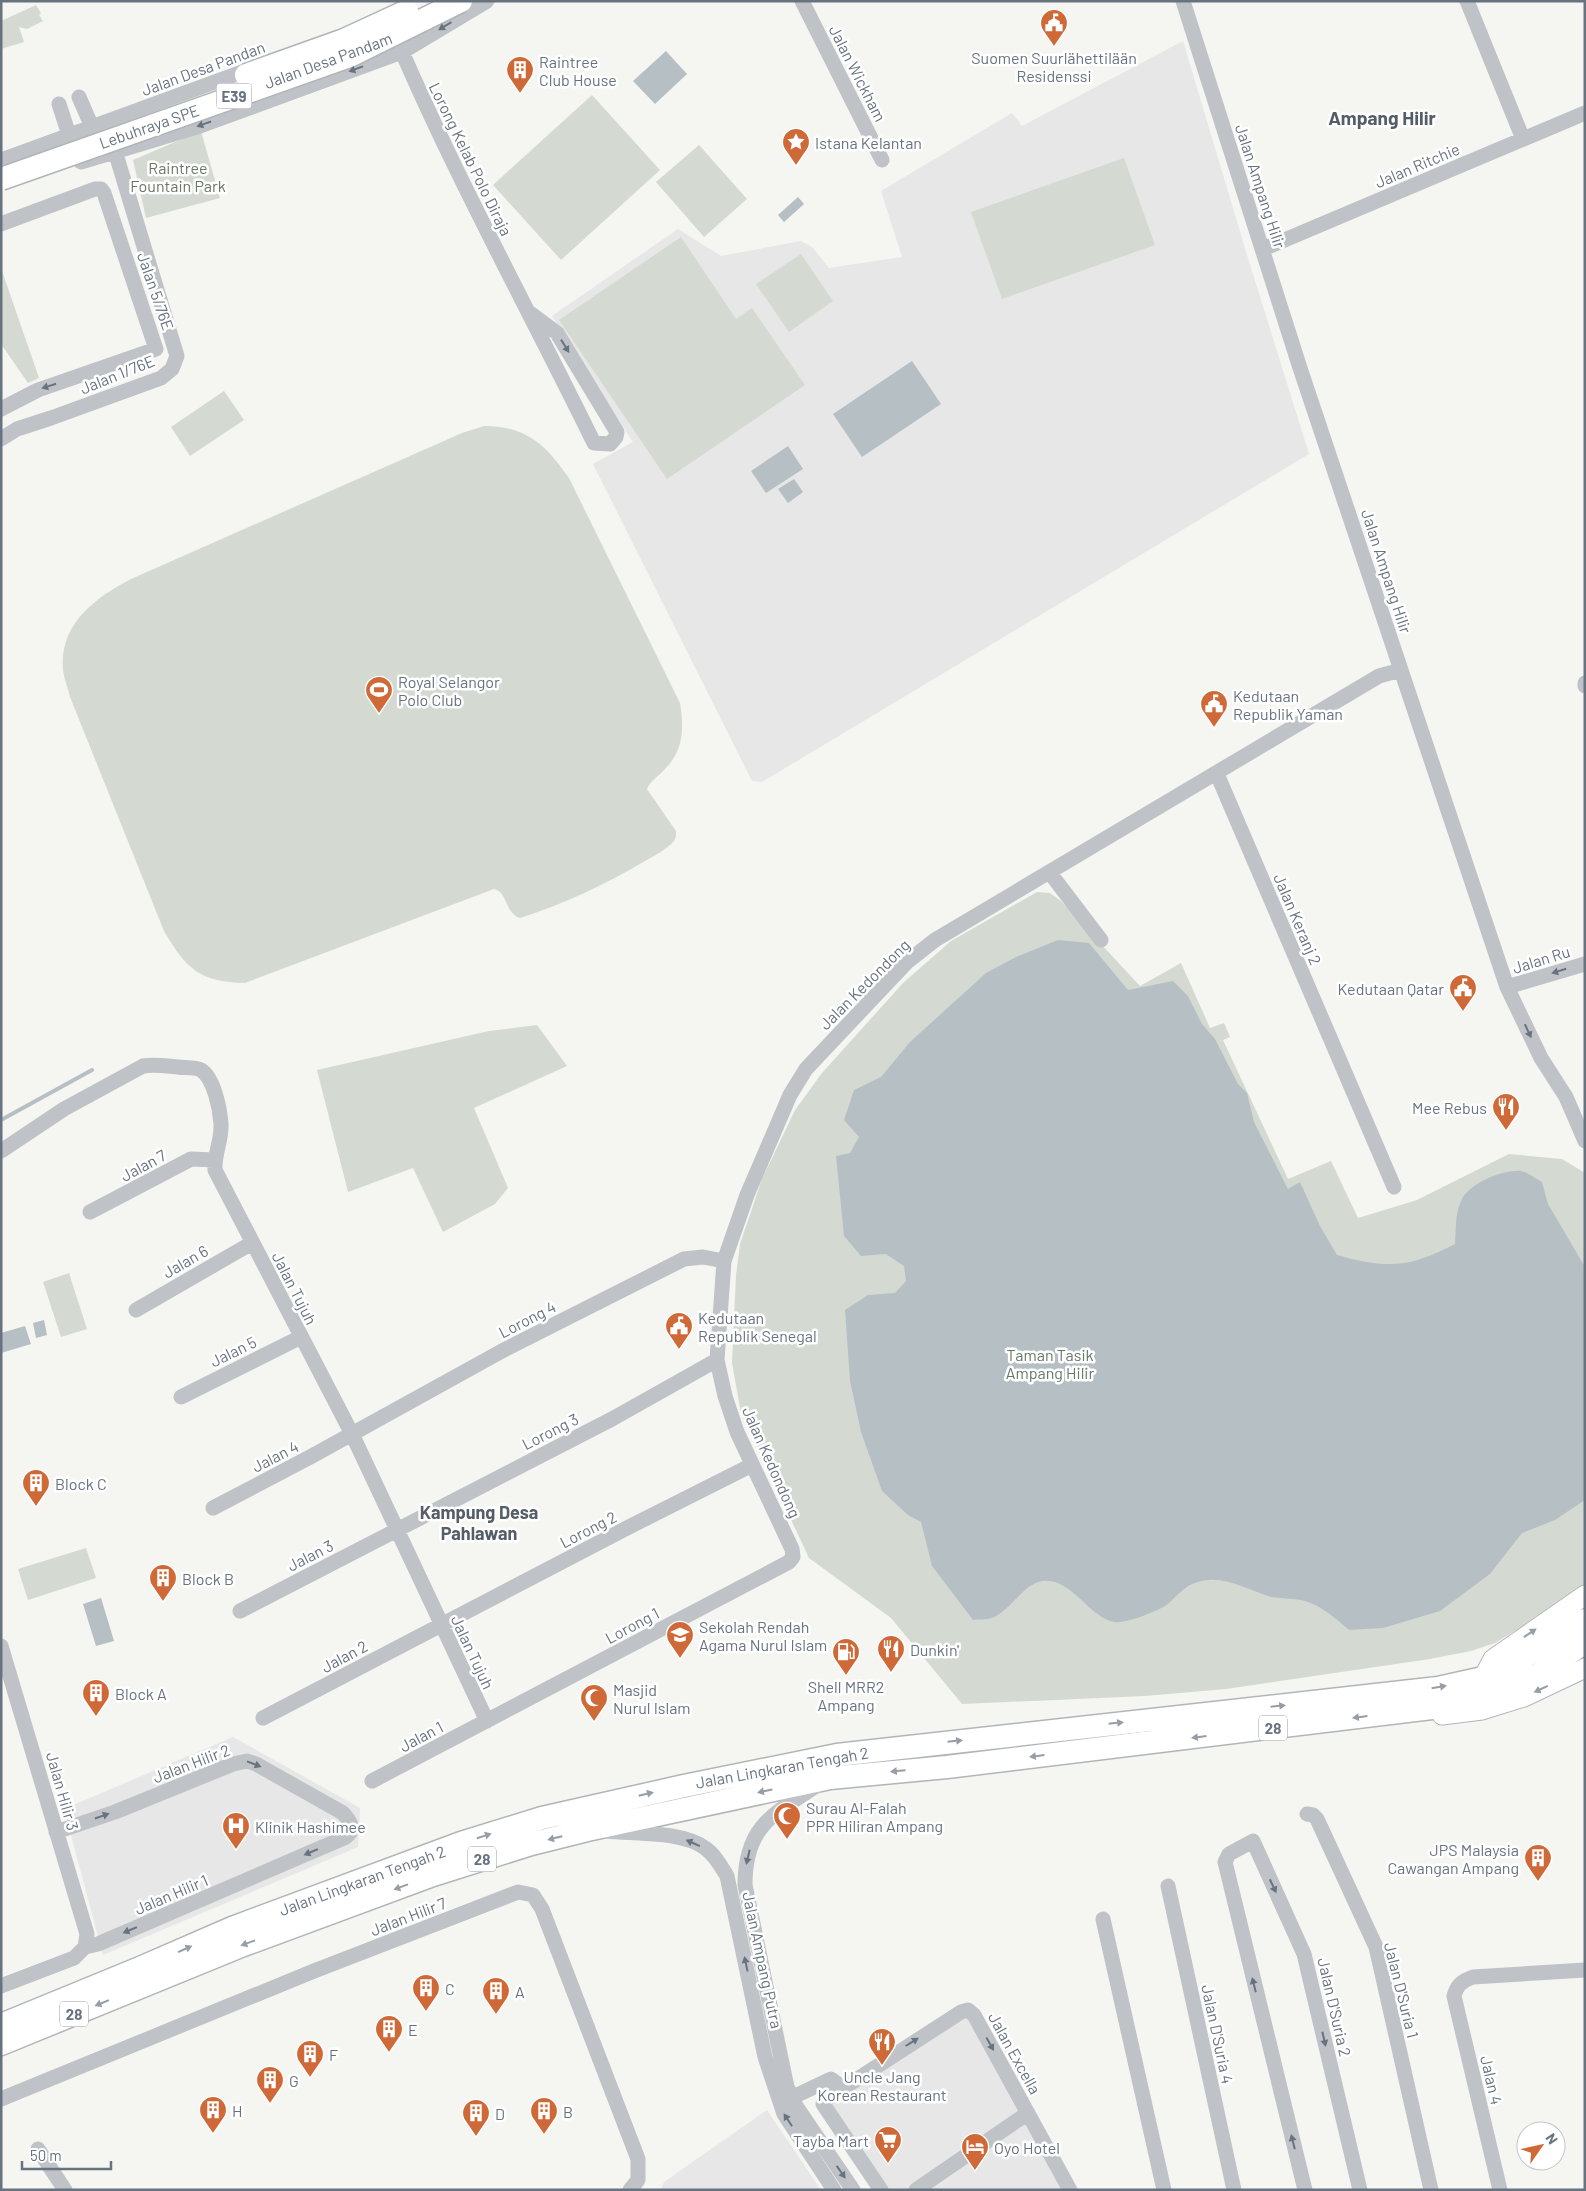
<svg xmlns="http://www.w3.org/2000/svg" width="1586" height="2191" viewBox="0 0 1586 2191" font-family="Barlow,sans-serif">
<rect width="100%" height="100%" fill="#f5f5f2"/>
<path fill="#e6e7e6" d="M1183 41 1247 255 1309 454 762 782 752 781 593 464 633 442 552 316 678 229 721 256 801 241 812 247 829 268 902 257 881 191 1012 113 1022 126Z
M233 1737 360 1808 358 1847 103 1955 64 1809Z
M967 2015 1065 2190H887L828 2104Z
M767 2110 821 2190H661L664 2182Z"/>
<path fill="#d4dad2" d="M36 5 41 13 39 15 43 21 27 29 19 27 24 42 1 49V21Z
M592 95 660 170 561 260 493 185Z
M201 131 220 198 146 218 133 160Z
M699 145 747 199 704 237 656 182Z
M1124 158 1155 245 1002 299 971 212Z
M681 237 736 319 752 308 805 385 667 479 559 320Z
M801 254 833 301 789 332 756 284Z
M1 268 39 378 28 383 1 344Z
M224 391 244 420 190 456 171 427Z
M484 426C527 426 546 445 569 478L680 703C684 727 684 750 665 769 659 776 650 781 647 789L676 831C676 835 676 838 674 841 667 849 654 856 645 861 606 884 564 904 520 918 504 912 508 892 494 889L245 983C200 982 186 969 164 931L70 697C68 688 64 679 63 670 59 624 95 598 131 579L462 433Z
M1037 892 1050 893 1061 901 1140 986 1181 963 1210 1028 1224 1023 1230 1037 1223 1040 1288 1179 1331 1161 1358 1218 1417 1200 1509 1154 1562 1159 1585 1173V1588L1495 1643 1471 1651 1430 1659 1226 1689 1145 1696 962 1704 891 1618 809 1558 741 1413 732 1363 736 1275 740 1244 762 1179 795 1110 822 1073 903 983 951 941Z
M537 1025 567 1066 474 1108 508 1188 495 1204 443 1232 413 1168 348 1192 317 1070 489 1031Z
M69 1273 87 1329 61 1337 43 1282Z
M86 1548 96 1578 28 1600 18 1569Z"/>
<path fill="#b6bfc4" d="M666 51 687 74 655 104 633 81Z
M798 197 804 204 784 222 778 215Z
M912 361 941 404 862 457 833 414Z
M788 446 803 469 766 493 751 471Z
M794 479 803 492 788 503 778 489Z
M1058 940 1089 943 1128 990 1173 981 1188 996 1202 1024 1215 1039 1238 1084 1247 1093 1254 1122 1288 1189 1300 1182 1320 1226 1337 1255C1387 1269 1409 1268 1455 1244 1456 1230 1455 1214 1461 1201 1468 1184 1503 1169 1521 1171 1527 1172 1536 1179 1542 1182L1548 1204 1585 1267V1500L1555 1520 1522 1533 1490 1574 1440 1611 1383 1628 1349 1630C1336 1619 1322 1606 1305 1601 1294 1598 1282 1599 1271 1597 1247 1590 1224 1574 1198 1582 1185 1585 1177 1596 1168 1604 1159 1611 1125 1624 1114 1622 1089 1617 1070 1577 1043 1581 1022 1584 1012 1610 992 1618 986 1620 979 1619 973 1620L932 1566 921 1522 908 1515 882 1491 861 1432 850 1381 845 1310 868 1295 895 1293 906 1281 904 1266 886 1254 861 1256 844 1236 836 1156 850 1153 859 1137 844 1120 854 1090 881 1077 910 1042 986 973 1016 957Z
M44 1320 47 1335 36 1338 33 1323Z
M25 1326 31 1344 1 1353V1333Z
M101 1598 114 1641 96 1646 83 1604Z"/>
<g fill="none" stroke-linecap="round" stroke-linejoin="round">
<path stroke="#b6bfc4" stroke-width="4" d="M1 1120 92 1070"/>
<defs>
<path id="major" d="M1483 1678 1493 1659 1585 1595
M1442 1715 1482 1710 1524 1697 1585 1668"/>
<path id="highway" d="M1 2025 140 1968 232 1928 461 1843 542 1818 684 1786 837 1755 1438 1688 1483 1678 1518 1661 1585 1620
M1 2044 241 1946 433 1875 531 1844 587 1830 830 1778 947 1767 1440 1707 1489 1695 1538 1675 1585 1642"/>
</defs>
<use href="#major" stroke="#b3b6ba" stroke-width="21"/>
<use href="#highway" stroke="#b2b5b8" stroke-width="25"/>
<path stroke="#bfc2c6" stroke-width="15" d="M802 1 882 160
M1183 1 1300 368 1507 987 1541 1058 1566 1097 1585 1141
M1467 1 1523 139
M391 26C451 169 526 304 594 443L610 444 616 437 617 432 557 333 530 313
M79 97 92 127
M59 104 69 135
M1 160 253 68
M81 162 200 126 402 52 487 1
M1 224 95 189H101L104 193 156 349 38 390 1 409
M1263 249 1585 113
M1 439 17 429 51 418 161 378 172 369 177 356 115 151
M1585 683V686
M1217 774 1394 1187
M1050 873 1101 940
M1507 987 1585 964
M1 1151 64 1109 143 1066C155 1064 166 1066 178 1067 184 1068 195 1067 201 1070 214 1078 220 1109 221 1124 222 1140 214 1154 215 1170L352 1434 487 1721
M90 1212 191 1159 214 1160
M136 1310 252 1243
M181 1397 301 1337
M213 1508 312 1456 502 1351 684 1259 703 1257 724 1261
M240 1611 612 1419 717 1360
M1 1646 87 1934 85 1947
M263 1718 623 1530 752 1465
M372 1781 789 1562 793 1557 792 1549 737 1432 725 1396 717 1360 724 1261 747 1195 790 1095 806 1069 907 962 935 940 1379 676 1401 670
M818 1785C773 1814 745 1826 745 1885L787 2087 796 2106 853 2190
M1307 1814 1313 1815 1317 1819 1376 1947 1431 2190
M606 1831C635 1834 682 1831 705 1848 715 1855 721 1866 727 1876L765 2057 784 2114 834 2190
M1168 1886 1234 2190
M1103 1919 1164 2190
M1 1986 74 1958 85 1947 98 1944 346 1837C356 1829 350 1821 343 1813L256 1764 247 1761 233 1764 115 1812 56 1832
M791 2098 831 2079 842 2087
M1 2099 314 1971 518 1892 533 1895 542 1909 638 2159V2180L630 2190
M38 2149 65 2190
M881 2190 823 2104 825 2100 961 2012 968 2010 974 2015 1070 2190
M916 2190 1028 2113
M1305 2190 1225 1862 1229 1854 1253 1841 1304 1954 1360 2190
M1500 2190 1454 1996C1457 1985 1462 1981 1473 1977L1585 1970"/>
<use href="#major" stroke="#fff" stroke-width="19"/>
<use href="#highway" stroke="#fff" stroke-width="22"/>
<defs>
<path id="highway-bridge" d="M246 75 344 40 407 11
M1 179 350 56 461 1"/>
</defs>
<use href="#highway-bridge" stroke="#b2b5b8" stroke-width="25" stroke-linecap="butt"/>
<use href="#highway-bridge" stroke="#fff" stroke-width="22"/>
</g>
<defs><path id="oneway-solid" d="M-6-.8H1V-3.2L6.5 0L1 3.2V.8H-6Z" transform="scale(1.25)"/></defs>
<g fill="#687380">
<use href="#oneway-solid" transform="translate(445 26) rotate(149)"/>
<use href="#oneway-solid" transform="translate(356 69) rotate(160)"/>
<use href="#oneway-solid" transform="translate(204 124) rotate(161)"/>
<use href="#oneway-solid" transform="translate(565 346) rotate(58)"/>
<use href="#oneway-solid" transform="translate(49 386) rotate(162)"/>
<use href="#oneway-solid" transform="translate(1559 971) rotate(163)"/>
<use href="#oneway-solid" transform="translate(1528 1031) rotate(65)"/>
<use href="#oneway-solid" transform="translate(254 1764) rotate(21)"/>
<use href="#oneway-solid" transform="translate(102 1816) rotate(-19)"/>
<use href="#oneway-solid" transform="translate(693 1843) rotate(-156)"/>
<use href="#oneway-solid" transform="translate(311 1852) rotate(157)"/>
<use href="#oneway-solid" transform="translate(748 1857) rotate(103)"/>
<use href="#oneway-solid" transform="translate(1273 1886) rotate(65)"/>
<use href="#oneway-solid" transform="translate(130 1930) rotate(157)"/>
<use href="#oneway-solid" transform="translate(746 1964) rotate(-102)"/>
<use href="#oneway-solid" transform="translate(1254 1985) rotate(-104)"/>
<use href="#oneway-solid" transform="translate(1324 2039) rotate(77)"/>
<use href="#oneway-solid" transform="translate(912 2042) rotate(-32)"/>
<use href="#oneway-solid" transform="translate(990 2044) rotate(61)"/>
<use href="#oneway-solid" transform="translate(788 2120) rotate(-123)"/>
<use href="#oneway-solid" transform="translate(1293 2142) rotate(-104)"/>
<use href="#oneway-solid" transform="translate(841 2172) rotate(55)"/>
</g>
<g fill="#959da6">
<use href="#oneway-solid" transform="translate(1530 1633) rotate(-34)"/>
<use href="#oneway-solid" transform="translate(1439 1687) rotate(-10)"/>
<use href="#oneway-solid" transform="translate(1541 1689) rotate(155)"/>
<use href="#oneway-solid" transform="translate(1278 1706) rotate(-6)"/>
<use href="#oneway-solid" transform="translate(1360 1717) rotate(173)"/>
<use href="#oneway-solid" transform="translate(1116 1723) rotate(-6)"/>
<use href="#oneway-solid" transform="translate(1199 1737) rotate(173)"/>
<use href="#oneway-solid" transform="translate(955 1741) rotate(-6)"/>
<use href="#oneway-solid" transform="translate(1037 1756) rotate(173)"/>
<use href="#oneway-solid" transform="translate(898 1771) rotate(175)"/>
<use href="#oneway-solid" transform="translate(765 1791) rotate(168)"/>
<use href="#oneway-solid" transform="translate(646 1794) rotate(-13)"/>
<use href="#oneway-solid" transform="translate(484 1836) rotate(-17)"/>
<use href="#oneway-solid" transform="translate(555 1838) rotate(166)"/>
<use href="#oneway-solid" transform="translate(401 1887) rotate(160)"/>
<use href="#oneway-solid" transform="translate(248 1943) rotate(160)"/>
<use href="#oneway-solid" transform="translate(185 1949) rotate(-24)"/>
<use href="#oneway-solid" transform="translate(102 2003) rotate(158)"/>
</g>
<defs>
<symbol id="civic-pin" viewBox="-11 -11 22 30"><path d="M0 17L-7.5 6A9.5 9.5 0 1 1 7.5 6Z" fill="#cf6938" stroke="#fff"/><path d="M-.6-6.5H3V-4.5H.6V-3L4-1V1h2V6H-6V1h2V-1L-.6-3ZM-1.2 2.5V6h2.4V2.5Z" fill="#fff"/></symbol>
<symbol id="building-pin" viewBox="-11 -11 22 30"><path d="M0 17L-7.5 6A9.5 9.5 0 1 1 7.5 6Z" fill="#cf6938" stroke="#fff"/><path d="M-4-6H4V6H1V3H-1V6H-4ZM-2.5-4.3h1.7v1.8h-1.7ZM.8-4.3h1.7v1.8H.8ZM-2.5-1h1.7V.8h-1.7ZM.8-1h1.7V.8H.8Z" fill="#fff"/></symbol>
<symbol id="sight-pin" viewBox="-11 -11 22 30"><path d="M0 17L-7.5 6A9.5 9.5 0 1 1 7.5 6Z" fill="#cf6938" stroke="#fff"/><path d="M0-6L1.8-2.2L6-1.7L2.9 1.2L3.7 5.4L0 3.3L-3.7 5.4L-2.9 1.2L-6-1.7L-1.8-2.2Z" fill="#fff"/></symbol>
<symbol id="stadium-pin" viewBox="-11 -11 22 30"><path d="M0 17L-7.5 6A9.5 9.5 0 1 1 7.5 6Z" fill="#cf6938" stroke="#fff"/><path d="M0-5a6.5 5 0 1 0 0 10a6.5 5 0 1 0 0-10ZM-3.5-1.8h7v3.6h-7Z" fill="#fff"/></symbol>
<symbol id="restaurant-pin" viewBox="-11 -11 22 30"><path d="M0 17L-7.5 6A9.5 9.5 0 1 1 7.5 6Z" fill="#cf6938" stroke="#fff"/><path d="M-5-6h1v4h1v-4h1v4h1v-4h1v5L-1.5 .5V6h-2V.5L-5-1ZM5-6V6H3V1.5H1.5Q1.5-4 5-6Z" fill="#fff"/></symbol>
<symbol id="school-pin" viewBox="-11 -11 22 30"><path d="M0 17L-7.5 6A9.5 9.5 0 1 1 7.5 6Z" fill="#cf6938" stroke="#fff"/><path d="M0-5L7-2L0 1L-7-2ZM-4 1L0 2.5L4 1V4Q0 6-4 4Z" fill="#fff"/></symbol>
<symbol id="fuel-pin" viewBox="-11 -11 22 30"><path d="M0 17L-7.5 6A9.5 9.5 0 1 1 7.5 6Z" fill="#cf6938" stroke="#fff"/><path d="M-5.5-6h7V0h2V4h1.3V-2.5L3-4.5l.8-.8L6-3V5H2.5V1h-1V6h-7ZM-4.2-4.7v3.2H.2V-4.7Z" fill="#fff"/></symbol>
<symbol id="mosque-pin" viewBox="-11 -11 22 30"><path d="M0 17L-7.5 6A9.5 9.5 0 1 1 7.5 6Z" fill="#cf6938" stroke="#fff"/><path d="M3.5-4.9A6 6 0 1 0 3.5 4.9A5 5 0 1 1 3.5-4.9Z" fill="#fff"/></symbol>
<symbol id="hospital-pin" viewBox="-11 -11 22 30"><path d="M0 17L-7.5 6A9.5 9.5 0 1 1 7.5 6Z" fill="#cf6938" stroke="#fff"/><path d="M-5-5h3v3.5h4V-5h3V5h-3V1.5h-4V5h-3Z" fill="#fff"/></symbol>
<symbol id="supermarket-pin" viewBox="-11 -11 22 30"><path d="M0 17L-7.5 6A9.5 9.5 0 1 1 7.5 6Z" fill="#cf6938" stroke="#fff"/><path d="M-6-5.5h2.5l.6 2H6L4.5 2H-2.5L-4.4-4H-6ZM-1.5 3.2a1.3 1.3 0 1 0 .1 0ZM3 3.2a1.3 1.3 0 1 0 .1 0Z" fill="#fff"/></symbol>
<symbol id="hotel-pin" viewBox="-11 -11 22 30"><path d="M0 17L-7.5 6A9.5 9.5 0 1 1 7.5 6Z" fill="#cf6938" stroke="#fff"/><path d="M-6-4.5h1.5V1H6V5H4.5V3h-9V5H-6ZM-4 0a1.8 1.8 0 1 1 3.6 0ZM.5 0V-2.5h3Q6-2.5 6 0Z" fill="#fff"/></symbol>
</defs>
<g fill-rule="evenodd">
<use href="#civic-pin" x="1038" y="7" width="32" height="43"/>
<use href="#building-pin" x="504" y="54" width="32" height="43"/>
<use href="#sight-pin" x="780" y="126" width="32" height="43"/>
<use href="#stadium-pin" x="363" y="674" width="32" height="43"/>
<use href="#civic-pin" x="1198" y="688" width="32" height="43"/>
<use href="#civic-pin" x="1447" y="972" width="32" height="43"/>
<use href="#restaurant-pin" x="1490" y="1091" width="32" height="43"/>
<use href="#civic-pin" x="663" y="1310" width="32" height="43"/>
<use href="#building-pin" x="20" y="1467" width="32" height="43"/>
<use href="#building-pin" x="147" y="1562" width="32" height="43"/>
<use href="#school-pin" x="664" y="1619" width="32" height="43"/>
<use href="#restaurant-pin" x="875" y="1633" width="32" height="43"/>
<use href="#fuel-pin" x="830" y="1636" width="32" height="43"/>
<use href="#building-pin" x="80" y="1677" width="32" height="43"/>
<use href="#mosque-pin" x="578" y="1682" width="32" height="43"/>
<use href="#mosque-pin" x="771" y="1800" width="32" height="43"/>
<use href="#hospital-pin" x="220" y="1810" width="32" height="43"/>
<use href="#building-pin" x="1522" y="1842" width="32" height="43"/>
<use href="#building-pin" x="410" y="1972" width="32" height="43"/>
<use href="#building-pin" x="480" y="1975" width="32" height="43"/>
<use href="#building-pin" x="373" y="2013" width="32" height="43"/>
<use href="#restaurant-pin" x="866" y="2026" width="32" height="43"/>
<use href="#building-pin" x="294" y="2038" width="32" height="43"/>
<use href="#building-pin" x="254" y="2064" width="32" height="43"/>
<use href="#building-pin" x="197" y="2094" width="32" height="43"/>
<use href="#building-pin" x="528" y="2095" width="32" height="43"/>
<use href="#building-pin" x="460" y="2097" width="32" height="43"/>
<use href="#supermarket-pin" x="872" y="2124" width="32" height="43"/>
<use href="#hotel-pin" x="959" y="2131" width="32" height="43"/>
</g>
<g text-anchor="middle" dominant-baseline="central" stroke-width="5" stroke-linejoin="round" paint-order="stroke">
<g fill="#fff" stroke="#959da6" stroke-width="1">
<rect x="216.5" y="83.5" width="35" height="25" rx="4"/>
<rect x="1259" y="1715.5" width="28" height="25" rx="4"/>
<rect x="468" y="1846.5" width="28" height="25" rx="4"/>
<rect x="60" y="2001.5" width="28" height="25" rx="4"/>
</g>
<g font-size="15" font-weight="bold" fill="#687380">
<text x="234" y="96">E39</text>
<text x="1273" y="1728">28</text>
<text x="482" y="1859">28</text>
<text x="74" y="2014">28</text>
</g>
<g font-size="16" fill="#687380" stroke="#fff" text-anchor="start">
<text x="1054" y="57" text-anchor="middle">Suomen Suurlähettilään<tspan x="1054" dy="18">Residenssi</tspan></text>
<text x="539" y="61">Raintree<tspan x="539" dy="18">Club House</tspan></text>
<text x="815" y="142">Istana Kelantan</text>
<text x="398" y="681">Royal Selangor<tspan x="398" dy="18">Polo Club</tspan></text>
<text x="1233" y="695">Kedutaan<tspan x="1233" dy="18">Republik Yaman</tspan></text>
<text x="1444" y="988" text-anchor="end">Kedutaan Qatar</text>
<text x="1487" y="1107" text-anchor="end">Mee Rebus</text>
<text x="698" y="1317">Kedutaan<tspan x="698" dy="18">Republik Senegal</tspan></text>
<text x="55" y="1483">Block C</text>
<text x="182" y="1578">Block B</text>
<text x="699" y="1626">Sekolah Rendah<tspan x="699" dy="18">Agama Nurul Islam</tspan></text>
<text x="910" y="1649">Dunkin'</text>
<text x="846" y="1686" text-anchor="middle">Shell MRR2<tspan x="846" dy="18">Ampang</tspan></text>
<text x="613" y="1689">Masjid<tspan x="613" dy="18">Nurul Islam</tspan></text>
<text x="115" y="1693">Block A</text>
<text x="806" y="1807">Surau Al-Falah<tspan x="806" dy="18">PPR Hiliran Ampang</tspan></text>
<text x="255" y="1826">Klinik Hashimee</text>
<text x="1519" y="1849" text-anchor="end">JPS Malaysia<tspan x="1519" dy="18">Cawangan Ampang</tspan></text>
<text x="445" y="1988">C</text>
<text x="515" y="1991">A</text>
<text x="408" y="2029">E</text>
<text x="329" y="2054">F</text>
<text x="882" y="2076" text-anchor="middle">Uncle Jang<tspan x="882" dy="18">Korean Restaurant</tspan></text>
<text x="289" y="2080">G</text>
<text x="232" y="2110">H</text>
<text x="563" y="2111">B</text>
<text x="495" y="2113">D</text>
<text x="869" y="2140" text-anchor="end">Tayba Mart</text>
<text x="994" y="2147">Oyo Hotel</text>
</g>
<g font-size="16" fill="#687380" stroke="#fff">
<text transform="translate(328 60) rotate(-20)">Jalan Desa Pandam</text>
<text transform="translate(203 68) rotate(-20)">Jalan Desa Pandan</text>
<text transform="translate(858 73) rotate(63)">Jalan Wickham</text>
<text transform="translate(149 126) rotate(-19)">Lebuhraya SPE</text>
<text transform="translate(471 159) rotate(64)">Lorong Kelab Polo Diraja</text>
<text transform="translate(1417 165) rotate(-23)">Jalan Ritchie</text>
<text transform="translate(1261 186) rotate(72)">Jalan Ampang Hilir</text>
<text transform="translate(156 291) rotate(71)">Jalan 5/76E</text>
<text transform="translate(117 374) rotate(-22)">Jalan 1/76E</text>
<text transform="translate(1387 571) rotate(72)">Jalan Ampang Hilir</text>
<text transform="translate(1298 919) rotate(67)">Jalan Keranj 2</text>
<text transform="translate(1541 959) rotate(-17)">Jalan Ru</text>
<text transform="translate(864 984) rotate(-45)">Jalan Kedondong</text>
<text transform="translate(143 1165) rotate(-28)">Jalan 7</text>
<text transform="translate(185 1261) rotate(-30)">Jalan 6</text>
<text transform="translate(295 1288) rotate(63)">Jalan Tujuh</text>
<text transform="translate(527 1319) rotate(-27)">Lorong 4</text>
<text transform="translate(233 1351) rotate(-26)">Jalan 5</text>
<text transform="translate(550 1431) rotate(-27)">Lorong 3</text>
<text transform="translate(275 1456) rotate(-27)">Jalan 4</text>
<text transform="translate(772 1462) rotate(66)">Jalan Kedondong</text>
<text transform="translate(588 1529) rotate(-27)">Lorong 2</text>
<text transform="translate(310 1555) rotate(-27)">Jalan 3</text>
<text transform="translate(632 1625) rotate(-28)">Lorong 1</text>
<text transform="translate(473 1652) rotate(65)">Jalan Tujuh</text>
<text transform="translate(344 1656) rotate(-28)">Jalan 2</text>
<text transform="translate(421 1736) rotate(-28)">Jalan 1</text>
<text transform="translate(191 1763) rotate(-21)">Jalan Hilir 2</text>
<text transform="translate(782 1767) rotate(-10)">Jalan Lingkaran Tengah 2</text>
<text transform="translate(63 1791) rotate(74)">Jalan Hilir 3</text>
<text transform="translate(362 1880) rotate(-20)">Jalan Lingkaran Tengah 2</text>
<text transform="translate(171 1894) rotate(-23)">Jalan Hilir 1</text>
<text transform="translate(408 1916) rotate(-21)">Jalan Hilir 7</text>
<text transform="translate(763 1960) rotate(78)">Jalan Ampang Putra</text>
<text transform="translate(1402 1990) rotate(76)">Jalan D'Suria 1</text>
<text transform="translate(1335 2007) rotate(77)">Jalan D'Suria 2</text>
<text transform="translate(1218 2034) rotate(78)">Jalan D'Suria 4</text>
<text transform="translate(1015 2053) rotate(61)">Jalan Excella</text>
<text transform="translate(1492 2080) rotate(77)">Jalan 4</text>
</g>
<g font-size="16" fill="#687866" stroke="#fff">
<text x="178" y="167">Raintree<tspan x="178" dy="18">Fountain Park</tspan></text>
<text x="1050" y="1354">Taman Tasik<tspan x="1050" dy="18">Ampang Hilir</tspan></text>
</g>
<g font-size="18" font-weight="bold" fill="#555d66" stroke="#fff">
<text x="479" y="1512">Kampung Desa<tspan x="479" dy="21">Pahlawan</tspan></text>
</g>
<g font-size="19" font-weight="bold" fill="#555d66" stroke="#fff">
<text x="1382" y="117">Ampang Hilir</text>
</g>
</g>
<rect width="1586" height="2191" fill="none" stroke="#687380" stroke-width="5"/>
<g transform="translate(1541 2146) rotate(56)"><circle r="24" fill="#ffffff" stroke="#c3c7cc"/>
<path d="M0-4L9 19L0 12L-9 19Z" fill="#cf6938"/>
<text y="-8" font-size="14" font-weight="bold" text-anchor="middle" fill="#687380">N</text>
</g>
<path d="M22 2161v8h89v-8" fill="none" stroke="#687380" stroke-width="2.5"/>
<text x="30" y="2161" font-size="15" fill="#687380" stroke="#ffffff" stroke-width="4" paint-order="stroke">50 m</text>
</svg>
